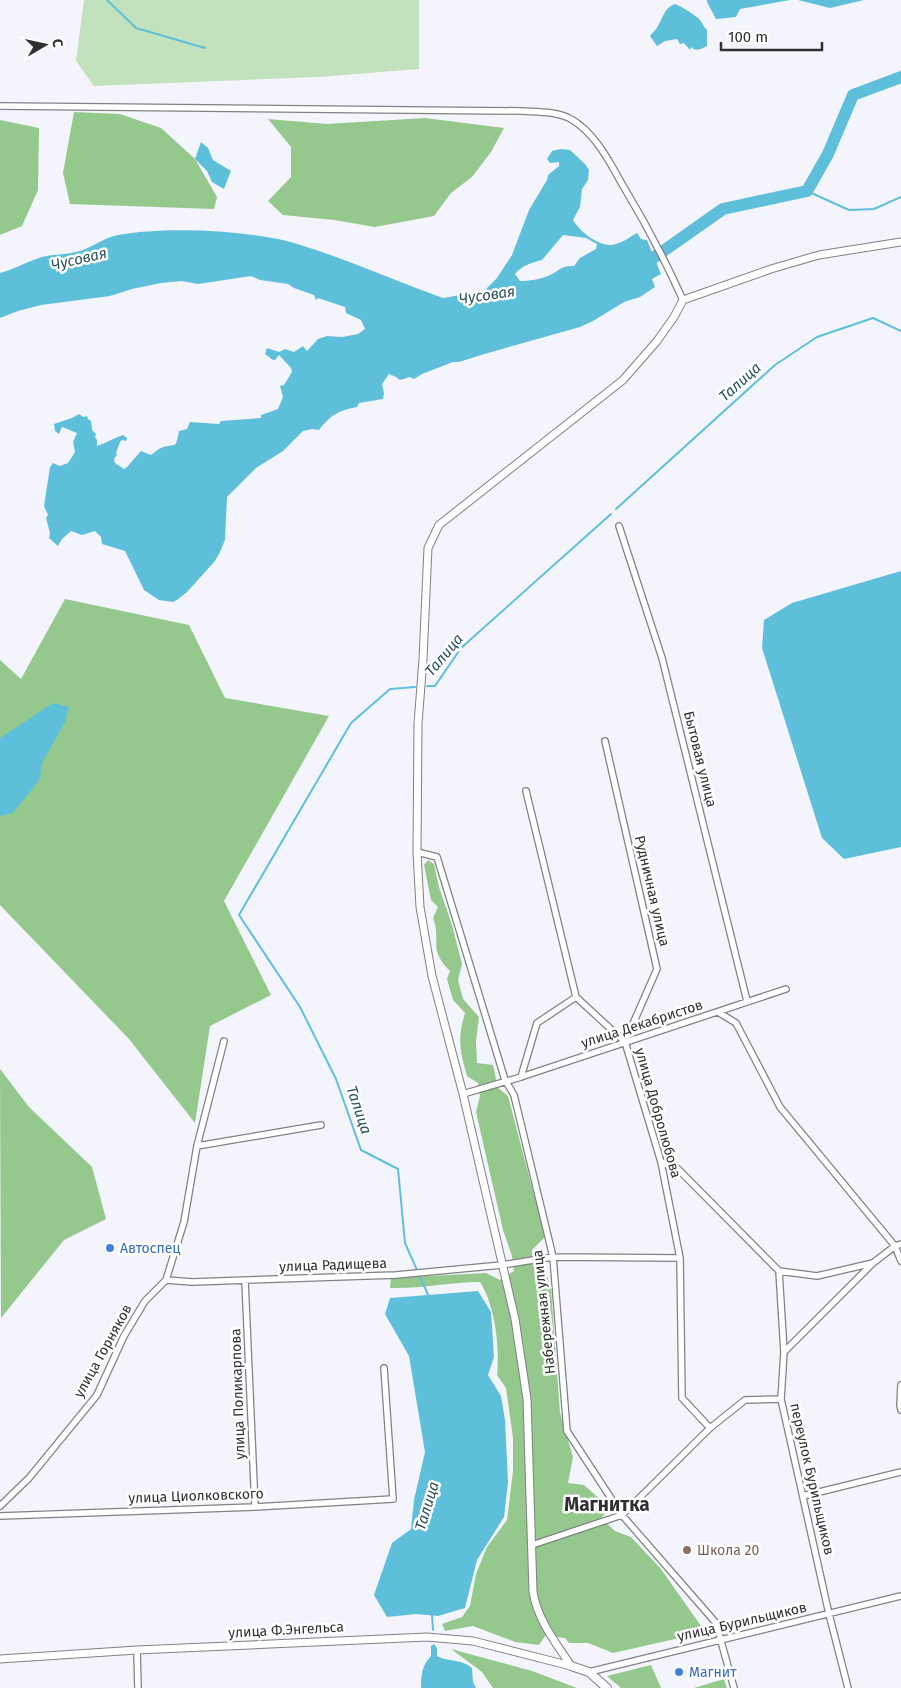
<svg xmlns="http://www.w3.org/2000/svg" width="901" height="1688" viewBox="0 0 901 1688" font-family="'Fira Sans',sans-serif">
<rect width="100%" height="100%" fill="#f4f4fc"/>
<path fill="#c2e2bd" d="M84 0H419V69L318 77 94 86 76 61Z"/>
<path fill="#94c88c" d="M74 112 120 114 161 128 195 159 217 197 214 209 70 204 63 173Z
M425 118 504 128 491 152 472 177 451 193 434 216 375 227 334 220 283 215 268 201 291 177V147L268 119 327 124Z
M0 120 39 128 38 190 22 226 0 235Z
M65 599 189 625 225 698 329 716 224 901 271 995 210 1026 195 1123 129 1039 0 905V660L21 679Z
M428 860 434 864 439 887 452 925 462 964 458 980 463 999 479 1017 476 1041 477 1063 493 1065 498 1088 508 1096 545 1237 532 1250 533 1266 545 1267 551 1290 560 1413 573 1457 568 1483 584 1485 610 1508 601 1518 615 1531 631 1537 661 1569 701 1626V1631L697 1634 613 1653 588 1643H569L565 1638 545 1636 539 1645 515 1642 473 1626 445 1631 442 1624 462 1617 470 1606 476 1574 487 1547 507 1520 513 1471V1438L506 1388 497 1375C500 1348 495 1305 480 1282 450 1282 420 1289 390 1288L391 1278 486 1273 500 1280 514 1271 512 1256 503 1230 476 1112 480 1096 478 1083 467 1076C460 1051 457 1039 465 1013L453 1000 447 979 450 971C427 948 442 941 433 918L438 907 431 900 424 865Z
M0 1069 29 1107 92 1167 106 1219 64 1240 1 1318Z
M451 1649 532 1671 577 1688H493L482 1672Z
M651 1665 661 1688H621L607 1676Z
M724 1679 727 1688H694Z"/>
<path fill="#5ebfdb" fill-rule="evenodd" d="M707 0H790L740 9 736 17 716 19 707 2Z
M798 0H864L830 8Z
M675 4C681 6 697 16 700 20 703 24 703 26 707 30V46C701 49 696 52 691 47L690 50 684 43 680 44 677 39 665 41 657 46 650 36C653 32 656 30 658 26 663 17 665 7 675 4Z
M201 142 208 148 213 160 231 171 224 189 212 182 207 171 195 159Z
M561 149 570 150 585 164 589 170 588 180 582 189 580 207 573 220C580 232 601 249 616 244 624 242 631 236 637 233L641 239 647 240 661 274 652 279 655 287 640 297 624 302 593 321 580 327 481 355 459 362H453L422 374 414 379 410 377 400 380 396 377 389 374 382 384 384 393 383 399 359 403 357 407C337 411 331 415 319 430L312 429 303 431 283 451 256 468 227 497 225 540 220 552 215 561 187 592 177 600 173 602 159 600 144 590 125 551 102 544 101 537 95 531 82 535 71 531 62 539 58 546 49 538 50 533 46 518 48 515 44 506 50 467 53 463 60 466 68 463 75 452 73 442 77 433 62 427 59 434 55 431 54 424 72 418 79 414 83 417 87 416 88 419 91 421 92 430 96 434 95 437 97 440V446C106 443 114 438 123 435L127 438 126 441 122 440 120 442 116 453 117 455 114 459 115 463 124 469 127 467 141 451 151 455C154 453 158 449 161 448 177 442 175 451 179 431L187 429 190 422 219 424 221 421 261 418V415L278 409 283 397 280 386 284 385 292 372 291 368 279 355 275 360H273L265 354 267 348 279 352 285 349 294 352 303 346 307 351 318 339 327 336 342 337 358 334 365 329 361 320 346 313 345 307 318 298 316 300 314 295 294 288 288 284 260 280 251 276 198 284 182 281 161 283 132 289 110 296 41 305 18 311 0 318V273C15 269 28 261 42 257 53 254 65 255 76 252 91 249 102 238 118 235 166 226 247 230 294 243 345 258 393 280 443 298 457 296 469 292 483 292L497 278 512 255 529 210 547 180 548 175 559 166V162L550 163 547 159 552 151ZM563 235 586 238 597 244 596 249 580 258 574 266C560 265 560 271 548 276 541 279 529 281 520 281L515 274C521 266 533 262 542 260Z
M901 571V847L844 859 822 838 762 648 764 620 792 603Z
M53 703 69 707 65 722 42 763 40 779 13 813 0 816V738Z
M478 1291 491 1312 494 1357 488 1375 501 1396 505 1420 508 1482 504 1517 477 1560 465 1608 438 1616 416 1614 387 1617 374 1595 392 1543 411 1529 414 1500 425 1452 409 1356 385 1314 390 1298Z
M434 1644 437 1648V1656C447 1662 460 1658 472 1668L473 1682 476 1688H421C421 1675 422 1665 431 1656V1646Z"/>
<g fill="none" stroke-linecap="round" stroke-linejoin="round">
<path stroke="#5ebfdb" stroke-width="2" d="M107 0 136 28 205 48
M807 191 849 210 874 209 901 197
M616 509 775 365 817 337 873 318 901 331
M427 686H435L461 648 611 514
M415 687 390 689 351 723 239 915 300 1007 336 1079 361 1150 398 1169 405 1243 429 1297
M432 1615 433 1630"/>
<path stroke="#5ebfdb" stroke-width="12" d="M642 266 723 209 807 191 828 154 853 95 901 77"/>
<defs>
<path id="minor" d="M0 106 522 111C537 112 556 111 571 119 595 133 609 161 622 184 645 222 665 260 683 300
M619 526 662 658 747 1001
M605 741 657 969 625 1042
M526 791 576 997 625 1042 661 1162 680 1258 682 1398 710 1428
M417 852 437 857 505 1080 514 1095 553 1257 567 1431 622 1515 716 1623 734 1688
M718 1012 736 1023 780 1107 895 1246 901 1261
M521 1077 537 1023 576 997
M463 1094 521 1077 786 989
M197 1146 321 1125
M661 1162 677 1168 779 1271 817 1276 873 1263
M779 1271 784 1352 781 1399 829 1614 848 1688
M166 1280 192 1282 396 1275 502 1265 553 1257 680 1258
M245 1281 255 1507
M784 1352 873 1263 895 1246 901 1244
M901 1385 900 1405 901 1410
M803 1496 901 1472
M0 1506 29 1478 97 1395 124 1336 145 1301 166 1280 184 1222 197 1146 224 1041
M0 1516 255 1507 393 1499 384 1368
M532 1545 622 1515 710 1428 745 1400 781 1399
M137 1650 138 1688
M589 1672 901 1596"/>
<path id="tertiary" d="M0 1659 137 1650 427 1637 473 1641 571 1666
M571 1666C555 1641 538 1621 533 1592L527 1399 515 1319 463 1094 432 976 420 907 417 852 418 724 423 659 428 548 439 525 623 380 657 341 674 317 683 300 771 269 819 255 901 242"/>
<path id="secondary" d="M571 1666 589 1672 607 1688"/>
</defs>
<use href="#minor" stroke="#808087" stroke-width="8"/>
<use href="#tertiary" stroke="#808087" stroke-width="9"/>
<use href="#secondary" stroke="#808087" stroke-width="10"/>
<use href="#minor" stroke="#fff" stroke-width="5.5"/>
<use href="#tertiary" stroke="#fff" stroke-width="7"/>
<use href="#secondary" stroke="#fff" stroke-width="8"/>
</g>
<g fill="#3f7fe0" stroke="#fff" stroke-width="2">
<circle cx="110" cy="1248" r="5"/>
<circle cx="679" cy="1672" r="5"/>
</g>
<circle fill="#8d6e63" stroke="#fff" stroke-width="2" cx="687" cy="1550" r="5"/>
<g text-anchor="middle" dominant-baseline="central" stroke-width="5" stroke-linejoin="round" paint-order="stroke">
<g font-size="14" fill="#303033" stroke="#fff">
<text transform="translate(700 759) rotate(76)">Бытовая улица</text>
<text transform="translate(652 891) rotate(77)">Рудничная улица</text>
<text transform="translate(642 1024) rotate(-18)">улица Декабристов</text>
<text transform="translate(658 1113) rotate(74)">улица Добролюбова</text>
<text transform="translate(333 1265) rotate(-2)">улица Радищева</text>
<text transform="translate(544 1312) rotate(-96)">Набережная улица</text>
<text transform="translate(103 1351) rotate(-61)">улица Горняков</text>
<text transform="translate(238 1394) rotate(-92)">улица Поликарпова</text>
<text transform="translate(812 1479) rotate(77)">переулок Бурильщиков</text>
<text transform="translate(196 1496) rotate(-2)">улица Циолковского</text>
<text transform="translate(742 1622) rotate(-13)">улица Бурильщиков</text>
<text transform="translate(286 1630) rotate(-3)">улица Ф.Энгельса</text>
</g>
<g font-size="14" fill="#366cbe" stroke="#fff" text-anchor="start">
<text x="120" y="1248">Автоспец</text>
<text x="689" y="1672">Магнит</text>
</g>
<g font-size="14" fill="#785e54" stroke="#fff" text-anchor="start">
<text x="697" y="1550">Школа 20</text>
</g>
<g font-size="15" font-style="italic" fill="#27515e" stroke="#fff">
<text transform="translate(79 259) rotate(-13)">Чусовая</text>
<text transform="translate(487 295) rotate(-8)">Чусовая</text>
<text transform="translate(740 382) rotate(-42)">Талица</text>
<text transform="translate(444 655) rotate(-50)">Талица</text>
<text transform="translate(359 1110) rotate(71)">Талица</text>
<text transform="translate(427 1506) rotate(-73)">Талица</text>
</g>
<g font-size="19" font-weight="bold" fill="#303033" stroke="#fff">
<text x="607" y="1504">Магнитка</text>
</g>
</g>
<g transform="translate(45 45) rotate(81)" stroke="#ffffff" stroke-width="4" paint-order="stroke">
<path d="M0-4L9 19L0 12L-9 19Z" fill="#303033"/>
<text y="-8" font-size="14" font-weight="bold" text-anchor="middle" fill="#303033">С</text>
</g>
<path d="M721 42v8h101v-8" fill="none" stroke="#303033" stroke-width="2.5"/>
<text x="728" y="42" font-size="15" fill="#303033" stroke="#ffffff" stroke-width="4" paint-order="stroke">100 m</text>
</svg>
